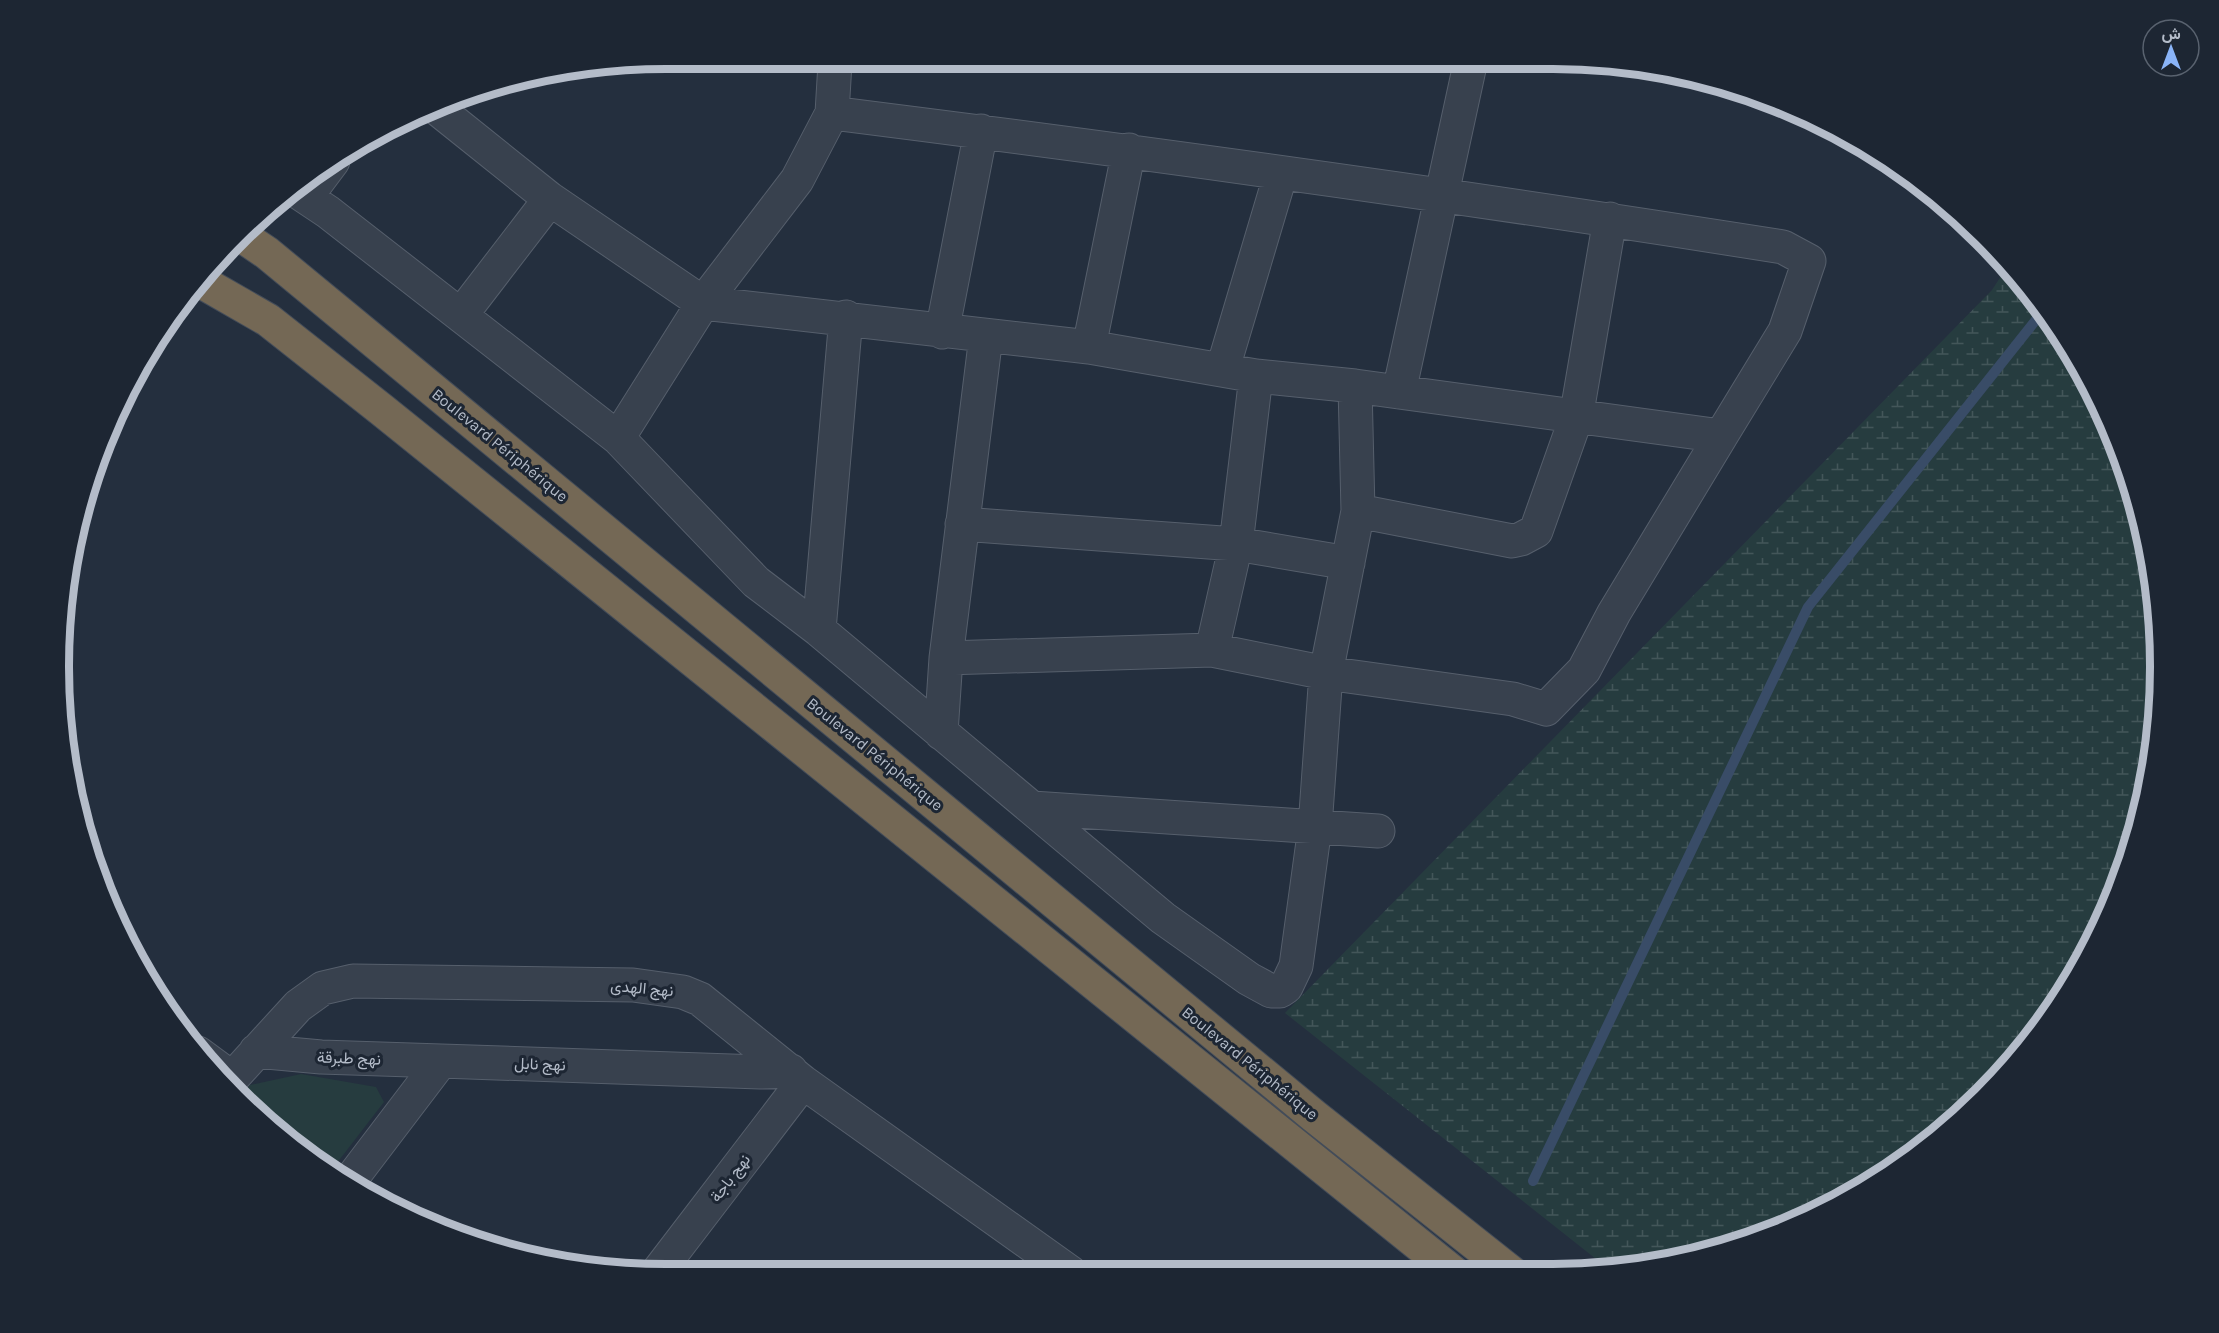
<svg xmlns="http://www.w3.org/2000/svg" width="2219" height="1333" viewBox="0 0 2219 1333" font-family="Karla,Vazirmatn,sans-serif">
<defs>
<pattern id="wetland-marsh" width="20" height="14" patternUnits="userSpaceOnUse" patternTransform="scale(1.5)"><rect width="20" height="14" fill="#263c3f"/><path d="M1 5h8M5 5V1M11 12h8M15 12V8" fill="none" stroke="#435659"/></pattern>
</defs>
<rect width="100%" height="100%" fill="#242f3e"/>
<path fill="url(#wetland-marsh)" d="M2007 267 2058 329 2114 434 2149 548 2160 667 2149 785 2114 899 2058 1005 1954 1123 1856 1193 1710 1254 1610 1270 1285 1013 1992 290Z"/>
<path fill="#263c3f" d="M301 1074 376 1087 384 1102 330 1172 239 1099 250 1085Z"/>
<g fill="none" stroke-linecap="round" stroke-linejoin="round">
<path stroke="#394c67" stroke-width="10" d="M1533 1181 1808 607 2043 311"/>
<defs>
<path id="street" d="M434 106 550 199 703 303 1089 347 1256 376 1355 386 1721 436 1785 331 1809 261 1783 247C1467 197 1149 153 832 113
M292 188 328 212 618 438 756 582 819 630 1163 918 1249 979 1271 991H1280L1286 987 1296 966 1315 827 1326 673 1358 511 1355 386
M306 197 333 161
M461 315 550 199
M942 332 981 131
M1089 347 1129 150
M1223 368 1281 173
M1399 392 1471 60
M618 438 703 303 797 180 832 113 835 63
M1358 511 1512 541 1521 539 1536 531 1576 418 1610 219
M962 524 1236 544 1348 563
M819 630 846 317
M1212 650 1236 544 1256 376
M946 658 1212 650 1326 673 1513 699 1546 709 1584 670 1614 613 1721 436
M941 733 946 658 986 336
M1032 808 1378 831
M256 1051 321 1057 441 1061
M198 1053 232 1078
M226 1085 298 1006 323 988 353 981 633 985 683 992 700 999 803 1082 1071 1273
M349 1182 441 1061 760 1072 791 1071
M657 1273 803 1082"/>
<path id="highway" d="M239 234 267 253 1314 1116 1512 1273
M200 281 268 320 382 410 1454 1273"/>
</defs>
<use href="#street" stroke="#565f6c" stroke-width="35"/>
<use href="#highway" stroke="#434c59" stroke-width="35"/>
<use href="#street" stroke="#38414e" stroke-width="33"/>
<use href="#highway" stroke="#746855" stroke-width="33"/>
</g>
<g text-anchor="middle" dominant-baseline="central" stroke-width="6" stroke-linejoin="round" paint-order="stroke">
<g font-size="16" fill="#b4bcc9" stroke="#1d2633">
<text transform="translate(500 445) rotate(39)">Boulevard Périphérique</text>
<text transform="translate(875 754) rotate(39)">Boulevard Périphérique</text>
<text transform="translate(642 988) rotate(5)">نهج الهدى</text>
<text transform="translate(349 1058) rotate(2)">نهج طبرقة</text>
<text transform="translate(1250 1063) rotate(39)">Boulevard Périphérique</text>
<text transform="translate(540 1064) rotate(2)">نهج نابل</text>
<text transform="translate(730 1178) rotate(-53)">نهج باجة</text>
</g>
</g>
<path d="M0 0H2219V1333H0ZM666 69H1553A597 597 0 0 1 2150 666V667A597 597 0 0 1 1553 1264H666A597 597 0 0 1 69 667V666A597 597 0 0 1 666 69Z" fill="#1d2633" fill-rule="evenodd"/>
<path fill="none" stroke="#b4bcc9" stroke-width="8" d="M666 69H1553A597 597 0 0 1 2150 666V667A597 597 0 0 1 1553 1264H666A597 597 0 0 1 69 667V666A597 597 0 0 1 666 69Z"/>
<g transform="translate(2171 48)"><circle r="28" fill="#1d2633" stroke="#59626f" stroke-width="1.5"/>
<path d="M0-4.5L10 22L0 15L-10 22Z" fill="#8ab4f8"/>
<text y="-9" font-size="16" font-weight="bold" text-anchor="middle" fill="#b4bcc9">ش</text>
</g>
</svg>
